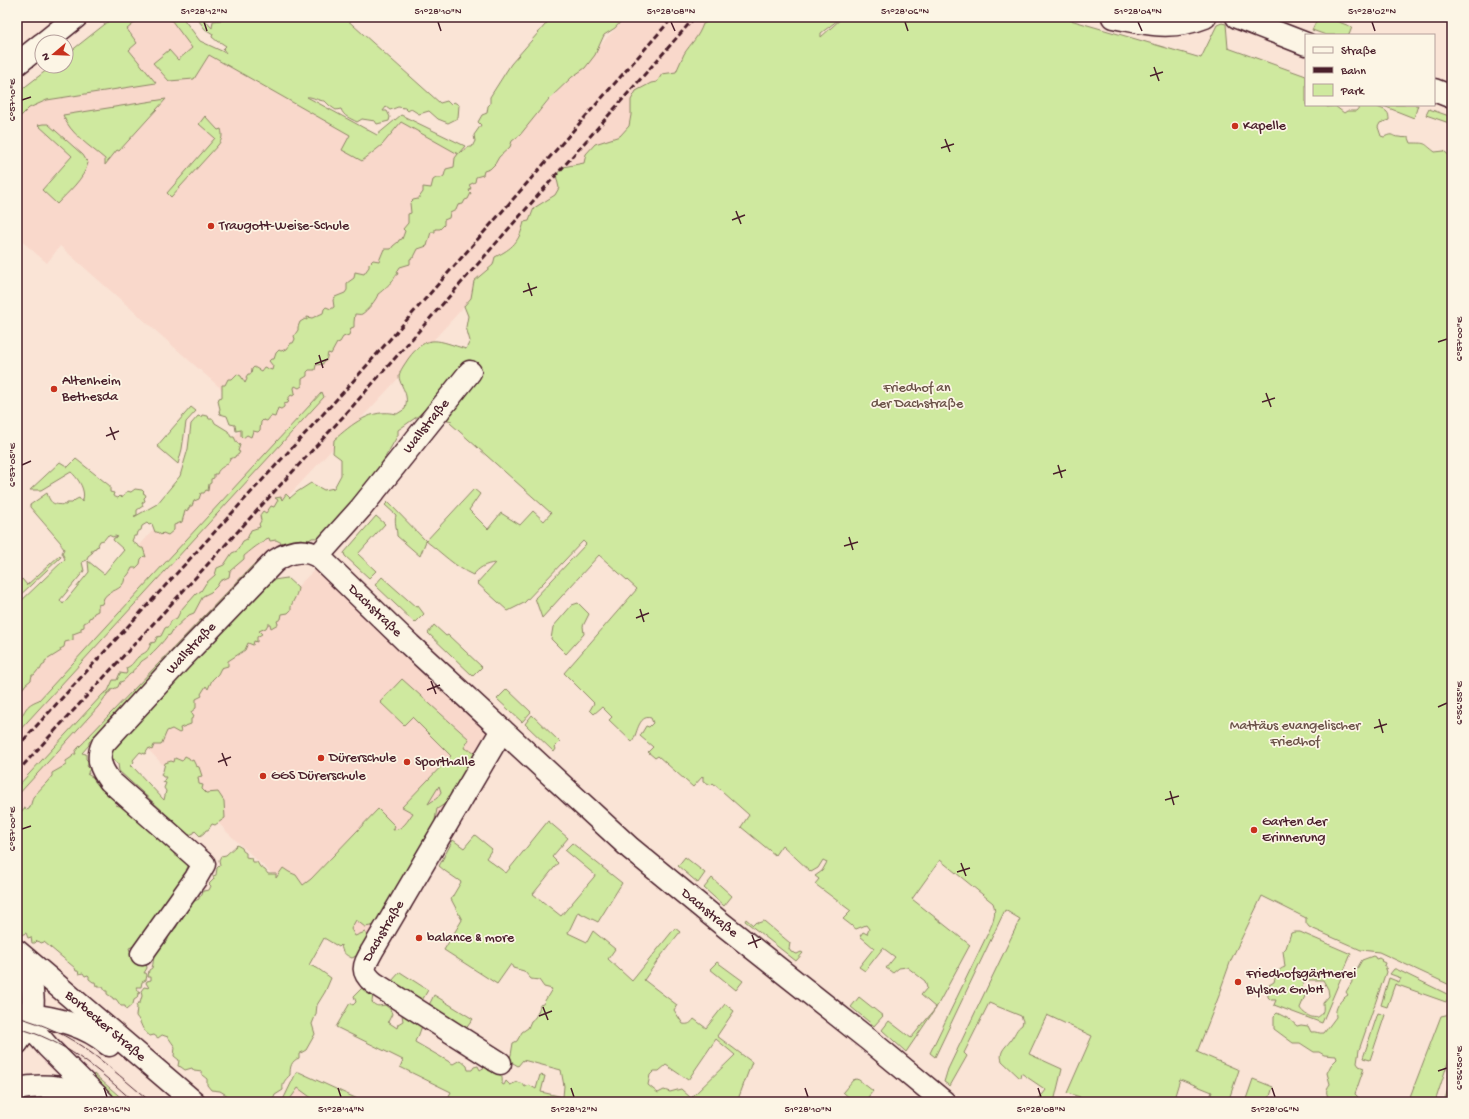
<svg xmlns="http://www.w3.org/2000/svg" width="1469" height="1119" viewBox="0 0 1469 1119" font-family="'Gochi Hand',sans-serif">
<rect width="100%" height="100%" fill="#fae4d6"/>
<filter id="ink" filterUnits="userSpaceOnUse"><feTurbulence type="fractalNoise" baseFrequency=".025" numOctaves="2"/><feDisplacementMap in="SourceGraphic" scale="8" xChannelSelector="R" yChannelSelector="G"/><feConvolveMatrix kernelMatrix="1 2 1 2 8 2 1 2 1" color-interpolation-filters="sRGB"/></filter>
<g filter="url(#ink)">
<path fill="#f9d8cb" d="M128 17H178L197 42 376 141 400 116 464 146 493 162 626 17H730L382 396 264 522 283 541 74 755 17 819V687L252 416 60 246 47 263 17 237V107Z
M323 561 502 729 368 959 326 924 228 833 142 743Z
M298 1088 317 1102H288Z"/>
<path fill="#cfe99f" stroke="#8c8465" fill-rule="evenodd" d="M114 17H142L127 29 137 43 129 50 156 83 47 100 29 108 17 120V93L52 66H66V55Z
M169 17H182L200 41 226 53 223 49 226 46 220 42H218L212 37 213 34 205 29 196 17H202L212 28 213 21 222 20 224 17H344L440 103 447 101 451 105 454 102 459 105 458 118 448 123 438 119 429 111 419 114 411 109 408 111 405 108 398 107 390 110 386 107 383 111H387L390 117 389 121 377 124 375 121 362 119 357 122C350 118 344 117 341 109L336 110 330 106 325 101C318 101 312 96 307 97L377 135 401 115 465 146 459 153 469 147H472L475 141 474 135 481 125 478 122 482 115 487 113 488 106 490 104V97L511 64 552 17H625L615 28 604 35 595 55 585 68 572 77 549 99 520 135 512 141 510 147 499 157 495 164 490 169 484 171 483 175 476 177 475 182 469 185 471 188 469 191 471 193 468 199 465 200 463 204 458 205 456 210 450 213 449 218 444 220V225L440 229H435V232H431L427 246 418 249 414 257 410 259V264L400 267 397 272 398 274C394 276 395 279 392 281 390 284 380 293 378 294 377 299 367 311 362 314 361 315 357 314 355 314L354 322V327L351 328 349 335 343 337 340 342 337 343 331 354 328 353 326 361 323 362V364L316 365 315 370H309L307 372V376L302 379V386L299 388 295 386 294 388 295 393 293 396 291 395 287 400H289L288 403 284 404V407L281 409 278 408 275 417 271 416 267 421 263 420 261 422 260 430 258 432 253 431 251 437 247 435 243 438 241 436V430L236 431 235 425 230 424 227 416 220 414 219 411 220 409 218 401 219 398 222 397V385H225L228 379H232L237 374 241 376 245 383 247 379 246 377 248 374H251L252 369 254 367 261 371 264 367 272 370 273 366 269 361 271 359H274L276 353 279 350 281 351 287 349 291 343H293L295 339 294 336 298 330V327L300 322 305 319 307 320V317L312 318 323 313 324 309 326 307 331 309 334 307 333 300 335 297 345 293 347 290V283L354 278 355 272 364 274 369 267V264L373 260 379 261 384 249H391L393 246 398 242 399 240 402 239 405 231 403 229 408 223V214L411 213 410 203 413 200 418 199 423 192V187L431 188 433 180 436 178H441L444 176 446 169 454 167 455 158 458 154 401 122 382 145 362 161 342 150 350 135 209 55 194 79 169 81 153 63 169 50 178 60 192 48Z
M717 17H839L838 20 821 33V37L843 17H1060L1201 58 1217 25 1222 23 1226 24 1228 48 1306 76V105H1326L1327 107 1335 106 1344 113 1347 111H1356L1361 105C1365 105 1371 104 1375 105 1378 106 1376 107 1380 108 1387 111 1389 112 1389 120L1380 123 1378 127 1381 136 1384 137C1394 132 1391 137 1399 137 1402 138 1406 137 1409 138L1411 143C1428 143 1423 143 1435 152L1444 151 1452 158V986L1379 952 1361 950 1309 927 1306 923V918L1262 896 1231 960 1221 988H1222L1197 1052 1239 1070 1228 1102H1208L1212 1092 1180 1079 1173 1102H1079L1080 1097 1067 1093 1092 1036 1047 1015 1029 1054 1062 1069 1054 1102H1043L1039 1099 1046 1090 1021 1073 1020 1078 1002 1061C998 1050 1008 1046 1012 1038 1016 1033 1016 1029 1022 1025L1023 1021 1021 1016 989 1003 964 1053 967 1056 950 1086 944 1082 948 1069 1020 919 1005 910 935 1057 930 1053 989 931C993 922 997 913 993 903L940 860 912 899 970 945 936 1008 906 1052 882 1030 889 1021 911 1038 936 1008 921 995 927 988 925 981 907 967 899 968 893 973 886 968 895 957 883 948 865 971 859 967 874 948 860 936 863 932 867 934 869 929 866 925 856 929 843 919 851 911 815 884 819 879 815 876 822 871 827 862 823 860 818 868 811 872 782 845 775 855 741 827 749 815 713 783 711 785 703 781V776L693 787 658 756 655 758 648 752 653 747 640 736 646 726 649 727 653 723 651 718C638 714 637 736 632 742L609 720 612 717 602 707 594 714 590 710 594 703 564 673 637 589 599 555 542 618 535 598 586 544 583 541 524 603 508 611 477 583 495 563C485 564 479 568 473 575 455 567 442 553 426 541L420 556 397 536C397 528 394 522 396 515L385 505 388 502 426 541 474 489 480 494 469 510 488 529 501 513 520 525 533 511 544 521 551 513 450 423 452 421 444 419 427 407 418 416 398 430V435L375 475 354 499 336 537 312 538 306 542 284 544 276 540 270 541 269 538 266 539 264 542C259 543 249 552 244 556V559L230 571 229 577 220 581 217 586 211 592 203 596 194 613 189 615 173 630 170 635 167 636C166 639 149 657 145 659 144 660 143 660 142 661 140 662 140 665 138 666 135 669 133 669 132 673 127 675 126 681 120 682L118 687 111 690 110 692 108 693 98 707 17 796V787L103 694 108 691 113 680H117L120 673 126 674 127 672 126 668C132 666 134 661 138 657 146 651 147 654 151 643L155 642 157 637 161 636 165 628 169 626 171 621 177 618 181 610 187 603 189 602 196 594 201 591 206 583 215 575 217 568 224 565 232 553 237 551 243 541 247 539 251 530 260 527 259 524 261 521 260 515 263 511 266 513 271 506 274 507 278 500 275 498 281 497 282 500 286 494 290 498 297 492 311 483 324 490 334 488 341 475V459L333 453 334 440C352 424 371 408 397 414L405 409C406 405 407 400 406 396 405 390 399 382 399 376 400 370 405 364 408 359 428 332 438 341 466 349L470 341 466 327 468 316 464 306 471 298 474 281 493 265 495 257C513 248 519 242 524 222L529 221 534 208 555 195 559 188 556 175 563 167 584 163 586 154 595 144 620 136 629 126 631 115V100L636 91 651 83 657 82 662 74 676 72C679 66 681 60 684 54 691 43 698 38 703 24Z
M1318 17H1326L1352 27 1349 35H1326L1312 30Z
M1433 17H1452V24Z
M166 99 119 151 117 150 105 165V159C90 146 70 134 63 115Z
M1381 105H1418L1414 118Z
M1429 109 1452 117V124L1426 115Z
M205 116 218 130 221 129C223 136 222 140 218 145L171 197 167 193 215 138 199 124Z
M43 124H48L83 155 88 163C84 179 68 192 57 204L42 190 72 156 38 125Z
M322 392 324 397 17 733V722C27 711 23 706 39 700Z
M191 407 196 411 186 422 182 449 178 464 157 446Z
M202 415 208 416 209 419H213L215 423 228 431 231 437H234L237 443 240 445 238 451 240 452 238 455H236L235 457 230 459C228 467 219 466 217 474H214V478L211 479V483L209 484 208 491 206 490 204 493H201L199 499 194 501 192 506H190L188 510 185 511 182 522 174 525V530L168 535 163 533 161 535 157 532H155L152 524 149 525 147 523 142 526 141 530 137 532 136 536H134L132 541 141 548H143L146 557 144 556 141 559 140 564 136 568H132C130 572 128 576 125 578 123 592 109 589 104 598 103 600 103 602 102 604L98 605V611L94 613 92 617 89 618 88 621 84 623V627L81 628V631L73 634V640L65 642 64 647 60 649 61 651 45 661V664L42 666 40 670H38L34 675H32L31 680 25 685 24 687 17 694V605L65 559 62 553 64 549 61 545V543L30 507V505L47 493C51 506 55 504 66 505L67 503H72L75 500 79 498 82 502C87 492 79 479 71 472L41 490H30L60 462 68 467 76 459 110 486V492L114 493 113 496 118 498 120 496 122 498 127 491 131 492 135 489 142 490 144 492 143 493 145 494 146 496 144 498 145 501 142 503 143 506 137 510V515L134 516V517L157 504 180 476 188 449 191 424 198 416 201 417ZM108 535 113 537 115 536 118 537 114 538 113 540 124 550 104 574 88 561 89 572 63 604 60 600 84 571 82 562 87 560 88 556 92 553 93 552H91L93 549 96 548V547L99 546 98 545 100 541 104 540Z
M376 516 385 524 358 554 376 571 369 578 345 556 344 553Z
M60 555 61 557 17 598V583L22 579 27 585Z
M264 558 232 593 107 721 105 724 106 725 97 736 89 742V745L82 753 86 754V759L89 762 87 766 90 769 88 772 89 774H87L94 778 95 782H102L109 792 110 797H112L113 799H114L116 805 119 806 121 805 124 807V809L128 810V813L132 815 133 813 169 845 167 847H171L175 856 177 855 185 860 184 862 187 863 188 867 186 870 187 871 186 874 184 875 183 879 181 880 182 883 175 888 174 892 137 943H135L134 946 129 948 131 954 146 962 147 968 144 973H146L147 975 146 980 142 982 141 987H136L140 993 138 994 137 998 134 1000 133 1004 126 1010 125 1006H121L116 999H113V998L107 994V991H105L103 987H99V985L96 986 95 982H93L89 979V976L88 975 85 976 83 973 79 974 78 971H76L75 968 44 942 41 943 40 942 37 941 35 943H32L31 937 28 938 26 933 21 935 18 933 17 930 18 813 22 811 23 809 25 808 26 810 29 809 31 804 33 797 47 782 52 776V773L66 765V761L72 757 73 754H76L75 752C78 746 84 744 87 738L254 564Z
M382 577 416 607 418 606 424 614 415 623 375 585Z
M287 578 298 588C297 598 290 603 291 610L288 613 282 614 281 619 277 621 278 624 271 628 270 624H268L266 628 259 631 262 634 257 637V642L254 641 253 645 248 643 245 650 228 661V666L221 668 218 674 212 680 208 689 206 686 201 694 202 696 196 699V708L191 712 194 717 191 719V724L180 728 181 732 179 733 172 729 167 731 161 745H154L152 750 149 748 145 754 140 752 133 760 134 762 130 766 133 767 164 800 166 791 164 788 166 783 163 782 166 777H163L161 774 163 771 165 763 171 761 174 762 175 758 182 761 185 756 189 758 191 761 193 760 196 766 199 767 202 776 198 777 199 784 203 785 202 789 206 793 218 792 224 801 225 818 215 825 212 824 208 830H206L204 833 200 836 195 831 194 833 189 835 119 771 118 764 116 763 114 760 112 761 111 760 107 746 267 581Z
M578 603 589 614 583 626 584 634 566 654 551 639 553 627 572 605Z
M434 625 446 636 448 635 482 667 473 676 428 633Z
M402 679 469 739 464 748 468 750H471L475 753V757L472 758V763L460 796 452 790 448 802 437 809 435 820 441 827 415 888 414 901 409 913 399 921 365 927 356 920 351 929 355 936 365 932 369 939 362 953 352 958C345 955 342 952 341 945L339 947 324 938 323 940 309 965 317 968 331 978 325 992 317 1005 316 1014 312 1024 315 1034 306 1050 299 1054V1058C291 1061 290 1067 290 1075 285 1080 282 1083 283 1090L275 1095 272 1102H226L228 1096 220 1091 211 1090 207 1085V1079L202 1075V1072L194 1071 192 1068 185 1070 181 1067 178 1066 179 1060 174 1056 175 1047 168 1037 162 1035 158 1038 154 1035 150 1036C140 1029 143 1024 136 1016L137 1007 136 1005 138 1003H140L142 996 141 991 144 987 149 988 148 986 146 983 147 981 151 980V977H148L149 970 152 968C153 964 154 959 153 955L159 946 162 945 168 940V935L172 932 171 929 176 928 182 914 185 915 186 908 189 906 190 903 199 899V897L202 895 203 891 209 890 211 886 209 884 214 879 213 876 216 875 217 868 220 865 219 860 221 856 226 855 237 845 242 848 243 851 246 853V857L251 858 252 862H257L260 867 265 870 268 874H276V878L283 868 289 872 296 875 303 885 311 879 378 809 395 826 393 830C404 829 407 821 413 813L402 807 451 756 412 717 404 725 380 702ZM439 786 441 792 437 798 428 804Z
M507 689 531 712 522 722 497 699Z
M532 715 560 742 555 747 556 749 554 752 525 724Z
M548 821 568 838 552 857 558 863 533 894 561 916 594 877 595 875 565 850 572 843 622 883 598 922 578 912 568 933 587 942 593 931 615 949 608 959 632 981 675 928 680 932 661 956 644 980 677 1005 674 1010 683 1024C689 1025 691 1023 694 1019L706 1028 725 1004 734 1011 717 1036 752 1062 737 1102H550L549 1097 543 1098 542 1102H446L451 1092 400 1067 403 1060 336 1027 350 1003 353 1005 356 1002 354 996 362 988 368 990 373 995 372 1002C376 1007 379 1006 385 1005L390 1009 392 1014 388 1022 397 1028 398 1024 403 1021 402 1015 404 1010 422 1026 418 1037 416 1039 415 1042 453 1064 460 1060 467 1066 468 1070H472L474 1067 478 1066 480 1070 485 1067 489 1071 494 1069C501 1073 503 1076 502 1084L504 1085 506 1081 510 1085 517 1082 523 1084 525 1087 529 1085 536 1089 540 1075 545 1076 541 1092 563 1097 564 1086 561 1070 523 1060 518 1066 508 1060 511 1055 513 1043 517 1041 522 1032 528 1028 531 1021C536 1018 539 1011 540 1005L543 1004 552 989 544 987 539 980 531 979 524 971 513 968 511 964 497 984 444 950 462 920 451 899 461 882 445 871 439 866 453 840 464 848 475 835 492 849 486 858 506 873ZM716 1039 735 1055 691 1098 681 1089 670 1092 664 1090 658 1093 648 1085 650 1075 654 1071H659L666 1065 688 1080Z
M685 857 705 873 698 883 678 866Z
M712 878 732 896 724 906 704 888Z
M746 919 753 925 756 922 758 923 764 921 790 943 789 949 791 952 797 954 801 952 803 953 796 961 745 921Z
M1295 932H1300L1351 954 1322 1023 1274 1005 1276 1000H1271L1268 997V993L1270 991 1269 985 1274 982C1276 974 1277 970 1285 967L1283 951 1286 948 1291 933ZM1308 980H1323L1328 989 1329 996 1323 1003C1323 1006 1324 1010 1322 1013 1317 1023 1303 1014 1300 1008L1305 996 1302 987 1304 982Z
M1373 956 1375 957 1376 959 1379 958 1382 960 1381 961 1385 963 1384 966 1387 968 1385 969 1386 972 1359 1050 1357 1063 1359 1066 1364 1068 1355 1094 1358 1097V1101L1331 1102C1327 1095 1324 1092 1330 1084L1327 1073 1331 1065 1337 1059 1336 1056 1324 1055 1319 1052H1314L1300 1043H1293L1274 1029V1016L1277 1013 1289 1019 1297 1026 1301 1025 1308 1026 1311 1032C1316 1031 1319 1034 1324 1033L1336 1017C1334 1008 1341 999 1348 995L1346 992 1352 982 1351 976 1354 974 1362 960Z
M717 962 743 981 736 990 710 969Z
M1394 969H1396L1449 995 1446 1002 1395 984 1387 1007 1381 1005 1389 978 1399 982 1401 978 1390 974Z
M400 972 428 990 420 1004 391 982Z
M434 995 473 1019 465 1030 428 1007Z
M859 997 883 1016 874 1026 851 1007Z
M1452 1008V1050L1435 1102H1408L1441 1016 1450 1014Z
M1378 1013 1385 1015 1370 1060 1363 1058Z
M299 1072 364 1102H317L298 1088 288 1102H282L296 1073Z
M94 1074 126 1102H117L91 1078Z
M1452 1076V1095L1450 1102H1444Z
M856 1079 859 1080 873 1091 864 1102H854L843 1092 853 1080Z
M1253 1079 1273 1087 1268 1102H1245Z
M43 1096 62 1099 70 1102H46Z"/>
<g fill="none" stroke-linecap="round" stroke-linejoin="round">
<defs>
<g id="minor">
<path d="M1113 17C1146 24 1173 30 1205 17"/>
<path d="M1237 17 1306 44"/>
<path d="M45 42 76 17"/>
<path d="M17 64 42 44"/>
<path d="M1434 90 1452 97"/>
<path id="s1" d="M318 556 410 645 630 848 721 923 869 1040 944 1102"/>
<path id="s2" d="M17 951 194 1102"/>
<path id="s3" d="M142 954 196 878 204 864 110 781C101 769 96 759 103 744L181 659 275 561C289 551 303 548 318 556L361 508 470 372"/>
<path d="M17 1012 48 1047 103 1102"/>
<path d="M17 1014C48 1016 85 1024 109 1045"/>
<path d="M17 1043C39 1016 36 985 20 956"/>
<path id="s4" d="M500 1063 374 983C360 971 364 966 372 951L502 730"/>
<path d="M17 1089C46 1083 70 1089 98 1097"/>
</g>
</defs>
<use href="#minor" stroke="#4a1f2b" stroke-width="25"/>
<use href="#minor" stroke="#fcf5e5" stroke-width="22"/>
<path stroke="#4a1f2b" stroke-width="1" d="M17 1017C75 1032 106 1065 151 1102
M17 1028C63 1039 100 1071 134 1102"/>
<path stroke="#4a1f2b" stroke-width="3" stroke-dasharray="6 3" stroke-linecap="butt" d="M17 747 347 388 673 17
M17 772 352 407 695 17"/>
</g>
</g>
<path fill="none" stroke="#4a1f2b" stroke-width="1.5" d="M204 22 207 31M438 22 441 31M671 22 675 31M905 22 908 31M1138 22 1142 31M1372 22 1375 31M1154 67 1159 81M1150 76 1163 72M22 100 31 97M945 139 950 152M941 148 954 144M736 211 741 224M732 220 745 215M528 283 532 296M523 292 537 287M1438 342 1447 339M319 355 323 368M315 364 328 359M1266 393 1271 407M1262 402 1275 398M110 427 115 440M106 436 119 431M22 465 31 461M1058 465 1062 478M1053 474 1066 470M849 537 853 550M844 546 858 542M640 609 644 622M636 618 649 613M431 681 436 694M427 690 440 685M1438 707 1447 703M1379 719 1383 733M1374 728 1387 724M222 753 227 766M218 762 231 757M1170 791 1174 805M1165 800 1179 796M22 829 31 826M961 863 966 876M957 872 970 868M752 935 757 948M748 944 761 939M543 1007 548 1020M539 1016 552 1011M1438 1071 1447 1068M104 1088 107 1097M338 1088 341 1097M571 1088 574 1097M805 1088 808 1097M1038 1088 1041 1097M1272 1088 1275 1097"/>
<g fill="#c8321e" stroke="#fcf5e5" stroke-width="1.5">
<circle cx="1235" cy="126" r="4"/>
<circle cx="211" cy="226" r="4"/>
<circle cx="54" cy="389" r="4"/>
<circle cx="321" cy="758" r="4"/>
<circle cx="407" cy="762" r="4"/>
<circle cx="263" cy="776" r="4"/>
<circle cx="1254" cy="830" r="4"/>
<circle cx="419" cy="938" r="4"/>
<circle cx="1238" cy="982" r="4"/>
</g>
<g text-anchor="middle" dominant-baseline="central" stroke-width="3.5" stroke-linejoin="round" paint-order="stroke">
<g font-size="14" fill="#4a1f2b" stroke="#fcf5e5" text-anchor="start">
<text x="1243" y="126">Kapelle</text>
<text x="219" y="226">Traugott-Weise-Schule</text>
<text x="62" y="381">Altenheim<tspan x="62" dy="16">Bethesda</tspan></text>
<text x="329" y="758">Dürerschule</text>
<text x="415" y="762">Sporthalle</text>
<text x="271" y="776">GGS Dürerschule</text>
<text x="1262" y="822">Garten der<tspan x="1262" dy="16">Erinnerung</tspan></text>
<text x="427" y="938">balance &amp; more</text>
<text x="1246" y="974">Friedhofsgärtnerei<tspan x="1246" dy="16">Bylsma GmbH</tspan></text>
</g>
<g font-size="14" fill="#6b5248" stroke="#fcf5e5">
<text x="917" y="388">Friedhof an<tspan x="917" dy="16">der Dachstraße</tspan></text>
<text x="1295" y="726">Mattäus evangelischer<tspan x="1295" dy="16">Friedhof</tspan></text>
</g>
<g font-size="14" fill="#4a1f2b" stroke="#fcf5e5">
<text stroke="none"><textPath href="#s3" startOffset="741">Wallstraße</textPath></text>
<text stroke="none"><textPath href="#s1" startOffset="79">Dachstraße</textPath></text>
<text stroke="none"><textPath href="#s3" startOffset="405">Wallstraße</textPath></text>
<text stroke="none"><textPath href="#s1" startOffset="530">Dachstraße</textPath></text>
<text stroke="none"><textPath href="#s4" startOffset="209">Dachstraße</textPath></text>
<text stroke="none"><textPath href="#s2" startOffset="116">Borbecker Straße</textPath></text>
</g>
</g>
<rect width="1469" height="1119" fill="none" stroke="#fcf5e5" stroke-width="44"/>
<rect x="1305" y="34" width="130" height="72" fill="#fcf5e5" stroke="#b59f9b"/>
<rect x="1313" y="47" width="20" height="6" fill="#fcf5e5" stroke="#b59f9b"/>
<text x="1341" y="54" font-size="12" fill="#4a1f2b">Straße</text>
<rect x="1313" y="67" width="20" height="6" fill="#4a1f2b" stroke="#b59f9b"/>
<text x="1341" y="74" font-size="12" fill="#4a1f2b">Bahn</text>
<rect x="1313" y="84" width="20" height="12" fill="#cfe99f" stroke="#b59f9b"/>
<text x="1341" y="94" font-size="12" fill="#4a1f2b">Park</text>
<g transform="translate(54 54) rotate(251)"><circle r="19" fill="#fcf5e5" stroke="#b59f9b"/>
<path d="M0-3L7 15L0 10L-7 15Z" fill="#c8321e"/>
<text y="-6" font-size="11" font-weight="bold" text-anchor="middle" fill="#4a1f2b">N</text>
</g>
<rect x="22" y="22" width="1425" height="1075" fill="none" stroke="#4a1f2b" stroke-width="1.5"/>
<g font-size="10" text-anchor="middle" fill="#4a1f2b">
<text x="204" y="14">51°28'12"N</text>
<text x="438" y="14">51°28'10"N</text>
<text x="671" y="14">51°28'08"N</text>
<text x="905" y="14">51°28'06"N</text>
<text x="1138" y="14">51°28'04"N</text>
<text x="1372" y="14">51°28'02"N</text>
<text transform="translate(11 100) rotate(-90)" y="4">6°57'10"E</text>
<text transform="translate(1458 339) rotate(-90)" y="4">6°57'00"E</text>
<text transform="translate(11 465) rotate(-90)" y="4">6°57'05"E</text>
<text transform="translate(1458 703) rotate(-90)" y="4">6°56'55"E</text>
<text transform="translate(11 829) rotate(-90)" y="4">6°57'00"E</text>
<text transform="translate(1458 1068) rotate(-90)" y="4">6°56'50"E</text>
<text x="107" y="1112">51°28'16"N</text>
<text x="341" y="1112">51°28'14"N</text>
<text x="574" y="1112">51°28'12"N</text>
<text x="808" y="1112">51°28'10"N</text>
<text x="1041" y="1112">51°28'08"N</text>
<text x="1275" y="1112">51°28'06"N</text>
</g>
</svg>
